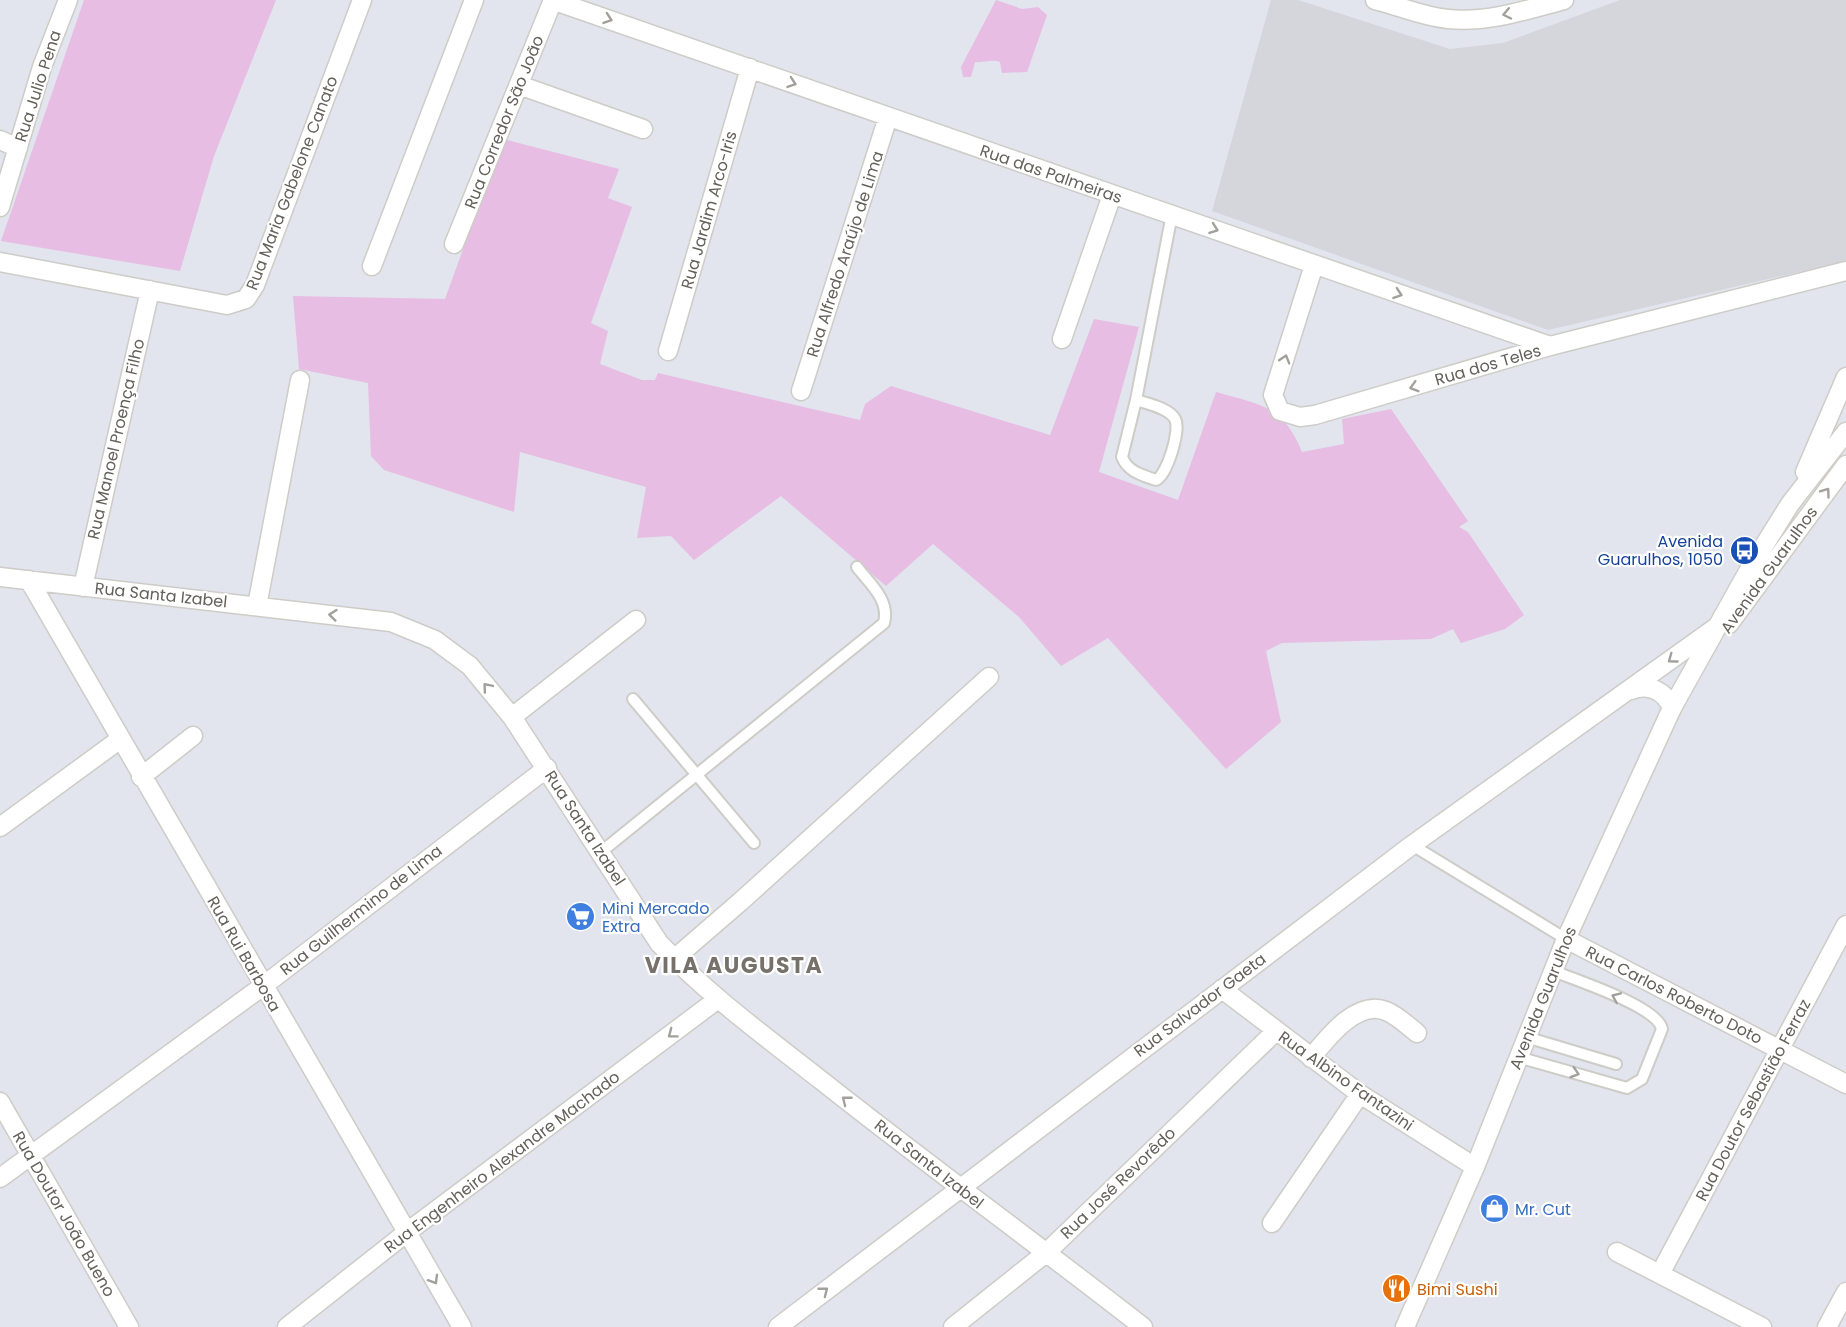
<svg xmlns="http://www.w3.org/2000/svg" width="1846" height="1327" viewBox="0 0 1846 1327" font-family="Poppins,sans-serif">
<rect width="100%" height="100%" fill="#e2e4ee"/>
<path fill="#d5d6dc" d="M1271 0H1298L1450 49 1503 43 1620 0H1846V261L1548 330 1212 211Z"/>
<path fill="#e7bde3" d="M84 0H276L214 156 180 271 1 241Z
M996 0 1022 9 1038 7 1047 15 1027 72 1002 73 1000 62C991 59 984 63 975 62L971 77H963L961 67Z
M503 139 619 169 608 198 632 207 591 323 608 331 600 364 642 380H655L658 373 860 420 865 404 891 386 1050 435 1094 319 1139 327 1099 472 1178 500 1216 392C1261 405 1283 405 1302 452L1344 444 1342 419 1391 409 1468 521 1459 527 1468 532 1524 615 1505 629 1461 643 1453 629 1431 639 1282 643 1266 651 1281 722 1226 769 1108 638 1061 666 1019 617 933 544 886 586 781 496 694 560 671 536 637 538 646 487 520 452 514 512 384 470 371 456 368 383 299 369 293 296 445 299Z"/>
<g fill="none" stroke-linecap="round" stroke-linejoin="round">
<defs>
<path id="lane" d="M1136 400C1148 404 1169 408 1175 419 1181 430 1167 475 1156 480 1142 475 1128 472 1122 457L1136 400 1172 214
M633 699 754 843
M1412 845 1566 939
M601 852 884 623C890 600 870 584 857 567
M1526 1037 1616 1064
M1518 1057 1627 1088 1642 1079 1662 1029C1658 1007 1576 980 1553 971"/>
<path id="street" d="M552 0 1550 346
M1375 0C1399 6 1424 17 1448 19 1487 23 1526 10 1564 0
M519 85 643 129
M0 140 18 148
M0 207 42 67 68 0
M454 244 553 0
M0 262 227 305 246 299 255 285 362 0
M1314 265 1273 395 1280 411 1300 417 1315 415 1550 346 1846 271
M372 266 474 0
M1062 339 1112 195
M668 351 750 68
M801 391 888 117
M0 577 391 622 435 640 470 666 512 717 659 943C708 995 766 1037 822 1081 928 1165 1037 1244 1143 1327
M29 580 462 1327
M83 587 150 290
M257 606 300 380
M1631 690C1649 683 1665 691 1672 708
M512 717 636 620
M141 777 193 736
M0 827 119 740
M1566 939 1846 1084
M674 959 740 902 989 677
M1222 989 1360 1094 1475 1167
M1311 1058C1327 1038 1357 999 1386 1011 1398 1016 1408 1026 1417 1033
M0 1102 129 1327
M0 1178 263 986 547 768
M1272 1223 1360 1094
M1617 1252 1762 1327
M1660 1274 1846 925
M287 1327 406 1233 718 999
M778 1327 1412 845 1715 628
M953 1327 1047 1252 1276 1031
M1827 1327 1846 1292"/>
<path id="secondary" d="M1805 472 1846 377
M1729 624 1846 465
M1405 1327 1475 1167 1566 939 1672 708 1750 568 1790 504 1846 432"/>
</defs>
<use href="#lane" stroke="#ceccc6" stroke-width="14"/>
<use href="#street" stroke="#ceccc6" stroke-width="21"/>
<use href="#secondary" stroke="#cfcdc6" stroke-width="21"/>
<use href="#lane" stroke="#fff" stroke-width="10"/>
<use href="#street" stroke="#fff" stroke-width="18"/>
<use href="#secondary" stroke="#fff" stroke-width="18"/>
</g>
<defs><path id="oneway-chevron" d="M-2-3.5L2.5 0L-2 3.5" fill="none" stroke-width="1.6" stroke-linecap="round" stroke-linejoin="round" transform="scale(1.5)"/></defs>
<g stroke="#a2a09c">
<use href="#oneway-chevron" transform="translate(1507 14) rotate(168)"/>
<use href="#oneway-chevron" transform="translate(608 19) rotate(19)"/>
<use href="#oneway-chevron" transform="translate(792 83) rotate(19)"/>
<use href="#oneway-chevron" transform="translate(1214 229) rotate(20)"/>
<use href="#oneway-chevron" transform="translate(1398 294) rotate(19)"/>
<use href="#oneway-chevron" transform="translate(1285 359) rotate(-73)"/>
<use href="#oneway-chevron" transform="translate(1414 387) rotate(164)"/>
<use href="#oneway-chevron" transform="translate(1826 492) rotate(-54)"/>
<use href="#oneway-chevron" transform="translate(333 615) rotate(-174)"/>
<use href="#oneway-chevron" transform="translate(1672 659) rotate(144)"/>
<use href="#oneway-chevron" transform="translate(487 687) rotate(-130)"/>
<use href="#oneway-chevron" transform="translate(1616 997) rotate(-157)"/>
<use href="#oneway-chevron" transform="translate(672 1034) rotate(143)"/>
<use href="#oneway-chevron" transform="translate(1575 1073) rotate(17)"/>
<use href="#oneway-chevron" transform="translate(846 1100) rotate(-142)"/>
<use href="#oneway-chevron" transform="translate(434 1280) rotate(59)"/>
<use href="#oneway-chevron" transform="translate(824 1291) rotate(-38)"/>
</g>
<defs>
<symbol id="bus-disc" viewBox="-11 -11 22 22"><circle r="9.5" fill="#1a4fb4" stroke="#fff"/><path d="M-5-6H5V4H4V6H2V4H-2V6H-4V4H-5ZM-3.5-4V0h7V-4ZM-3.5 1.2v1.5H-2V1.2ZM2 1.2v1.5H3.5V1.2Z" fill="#fff"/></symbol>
<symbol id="supermarket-disc" viewBox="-11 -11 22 22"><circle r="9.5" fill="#3f7fe0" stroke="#fff"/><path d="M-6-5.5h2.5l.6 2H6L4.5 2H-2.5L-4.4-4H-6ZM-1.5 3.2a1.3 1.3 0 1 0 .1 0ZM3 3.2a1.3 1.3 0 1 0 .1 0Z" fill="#fff"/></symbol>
<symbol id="shop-disc" viewBox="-11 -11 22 22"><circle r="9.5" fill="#3f7fe0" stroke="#fff"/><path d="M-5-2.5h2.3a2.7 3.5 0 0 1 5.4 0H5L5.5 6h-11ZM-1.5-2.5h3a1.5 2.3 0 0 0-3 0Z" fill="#fff"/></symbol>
<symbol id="restaurant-disc" viewBox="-11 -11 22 22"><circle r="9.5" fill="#e8710a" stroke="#fff"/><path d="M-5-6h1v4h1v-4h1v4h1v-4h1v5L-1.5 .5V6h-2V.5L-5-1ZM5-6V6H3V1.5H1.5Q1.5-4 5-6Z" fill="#fff"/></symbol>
</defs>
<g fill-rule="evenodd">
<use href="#bus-disc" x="1728" y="534" width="33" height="33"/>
<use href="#supermarket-disc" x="564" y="900" width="33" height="33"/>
<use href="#shop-disc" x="1478" y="1192" width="33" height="33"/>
<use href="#restaurant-disc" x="1380" y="1272" width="33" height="33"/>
</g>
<g text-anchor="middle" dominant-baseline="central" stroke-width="4.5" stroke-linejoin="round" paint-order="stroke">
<g font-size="16" fill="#64605a" stroke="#fff">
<text transform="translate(38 86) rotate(-72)">Rua Julio Pena</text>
<text transform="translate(504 122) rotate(-68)">Rua Corredor São João</text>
<text transform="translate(1051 174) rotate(19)">Rua das Palmeiras</text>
<text transform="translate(292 183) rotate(-69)">Rua Maria Gabelone Canato</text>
<text transform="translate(709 210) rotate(-74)">Rua Jardim Arco-Iris</text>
<text transform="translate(845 254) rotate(-72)">Rua Alfredo Araújo de Lima</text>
<text transform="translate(1488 365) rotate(-16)">Rua dos Teles</text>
<text transform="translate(116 439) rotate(-77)">Rua Manoel Proença Filho</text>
<text transform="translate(1769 570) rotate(-54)">Avenida Guarulhos</text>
<text transform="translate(161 595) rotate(6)">Rua Santa Izabel</text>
<text transform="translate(585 828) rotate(57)">Rua Santa Izabel</text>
<text transform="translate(361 910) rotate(-38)">Rua Guilhermino de Lima</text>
<text transform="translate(244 954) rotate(60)">Rua Rui Barbosa</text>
<text transform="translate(1674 995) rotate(27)">Rua Carlos Roberto Doto</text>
<text transform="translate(1543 998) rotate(-68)">Avenida Guarulhos</text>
<text transform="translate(1200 1005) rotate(-37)">Rua Salvador Gaeta</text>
<text transform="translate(1346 1081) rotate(35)">Rua Albino Fantazini</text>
<text transform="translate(1753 1100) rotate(-62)">Rua Doutor Sebastião Ferraz</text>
<text transform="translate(502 1162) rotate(-37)">Rua Engenheiro Alexandre Machado</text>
<text transform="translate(929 1164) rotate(38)">Rua Santa Izabel</text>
<text transform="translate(1118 1183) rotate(-44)">Rua José Revorêdo</text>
<text transform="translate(64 1214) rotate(60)">Rua Doutor João Bueno</text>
</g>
<g font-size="16" fill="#164399" stroke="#fff" text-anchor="end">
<text x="1723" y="541">Avenida<tspan x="1723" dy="18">Guarulhos, 1050</tspan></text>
</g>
<g font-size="16" fill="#366cbe" stroke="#fff" text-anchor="start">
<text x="602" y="908">Mini Mercado<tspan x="602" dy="18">Extra</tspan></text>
<text x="1515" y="1209">Mr. Cut</text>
</g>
<g font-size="16" fill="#c56008" stroke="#fff" text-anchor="start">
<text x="1417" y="1289">Bimi Sushi</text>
</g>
<g font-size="22" font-weight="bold" letter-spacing="1.5" fill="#76726b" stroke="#fff">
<text x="734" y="965">VILA AUGUSTA</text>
</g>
</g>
</svg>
